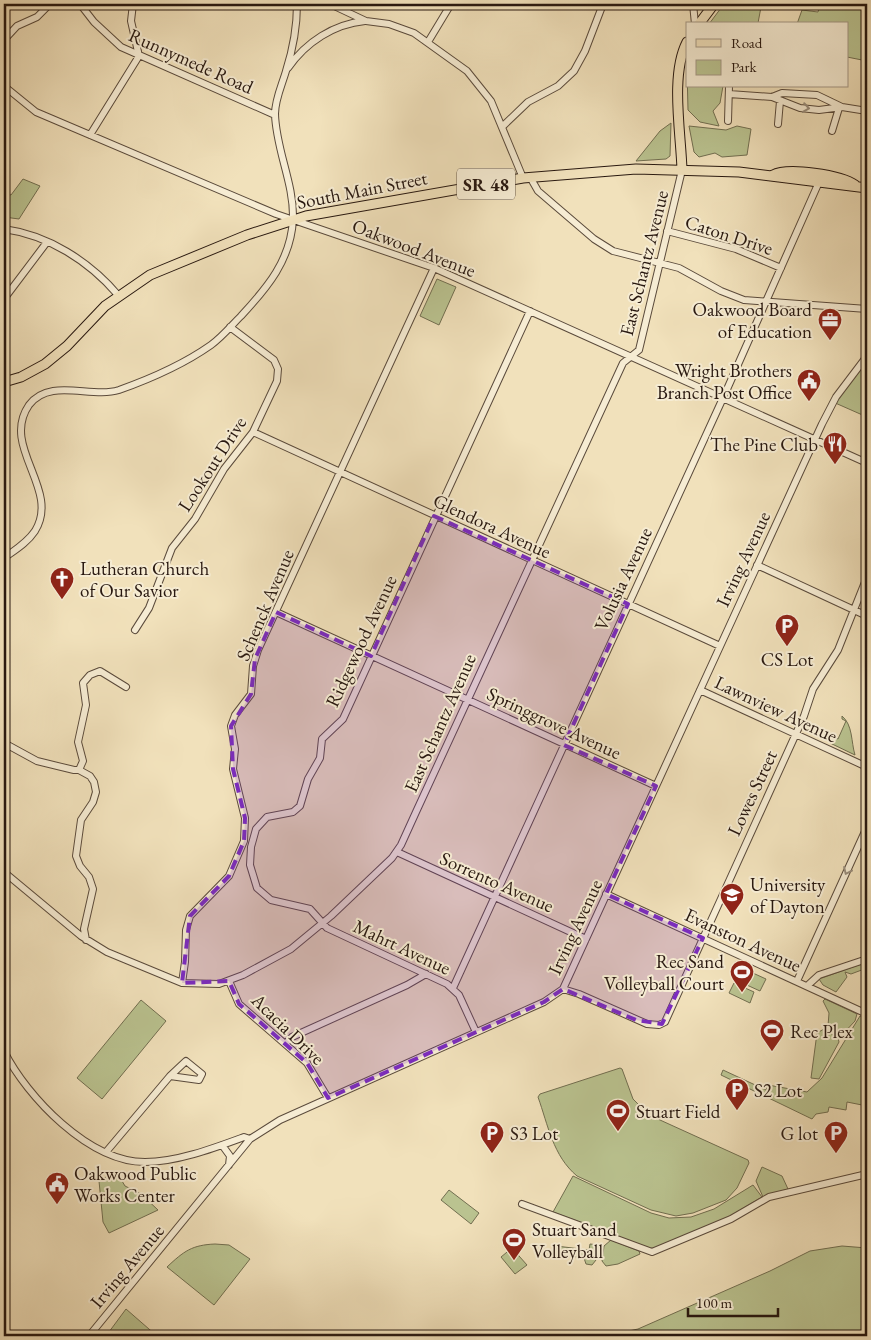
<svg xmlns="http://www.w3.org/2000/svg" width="871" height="1340" viewBox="0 0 871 1340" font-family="'EB Garamond',serif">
<rect width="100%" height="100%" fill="#f1e1bb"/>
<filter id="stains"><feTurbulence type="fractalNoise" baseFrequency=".004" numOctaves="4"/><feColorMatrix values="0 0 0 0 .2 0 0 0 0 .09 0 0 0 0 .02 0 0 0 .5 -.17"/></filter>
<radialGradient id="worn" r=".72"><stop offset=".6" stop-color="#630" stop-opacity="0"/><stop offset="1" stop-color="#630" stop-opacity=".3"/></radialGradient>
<path fill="#bac390" stroke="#716e50" d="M724 4H736L737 6 741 4H764L761 7 758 23 761 24H709Z
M820 4H867V61L847 57V24H797L802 10 818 12Z
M687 68V86H723L720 103 713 111 719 126 700 122 688 110Z
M671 123 670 156 666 159 636 161 660 131Z
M689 126 726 130 737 126 751 129 747 155 722 157 715 153 699 157 694 152Z
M23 179 40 186 19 219 4 217V193L11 195Z
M437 279 456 287 439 325 420 316Z
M867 356V417L833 402Z
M842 716C853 725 851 742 855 755L830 743 833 737 838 739 846 721 842 719Z
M867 962V968L851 974 845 972 847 977 836 992 823 985 819 979Z
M744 969 766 979 760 991 738 981Z
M734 983 754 992 750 1003 729 993Z
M825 999 857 1014 855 1021 841 1036 828 1026 829 1013 823 1001Z
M141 1000 166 1021 102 1099 77 1078Z
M860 1016 867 1019V1106L847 1102 846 1110 829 1107 828 1112 816 1114 812 1119 721 1075 723 1070 766 1090 768 1085 807 1092 822 1078Z
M824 1029 838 1038 839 1042 819 1079 811 1078 817 1033Z
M620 1068 622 1069 633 1099 649 1115 748 1160 749 1163 737 1188 726 1200 693 1213 676 1216 651 1210 577 1176C553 1156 548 1125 538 1097L540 1094Z
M762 1167 782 1176 788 1189 763 1197 756 1181Z
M116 1171 125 1186 141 1194 158 1210 109 1233 103 1222 99 1181Z
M573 1176 651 1213 669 1218 691 1217 714 1209 753 1185 762 1197 727 1218 652 1249 553 1212Z
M449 1190 479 1213 471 1224 441 1200Z
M611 1240 639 1251 640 1254 618 1264 606 1266 602 1261 604 1246Z
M215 1244 229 1245 250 1259 214 1305 167 1267C184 1251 192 1245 215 1244Z
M590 1244 599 1245 596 1260 592 1265 586 1264 584 1258 556 1254V1246L589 1250Z
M842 1246 867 1248V1336H606L638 1329 770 1271 810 1251Z
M512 1248 527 1265 515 1274 501 1257Z
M126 1309 157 1336H106Z"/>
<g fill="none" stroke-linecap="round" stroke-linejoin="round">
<defs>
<path id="minor" d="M80 4 94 22 121 47 275 115
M330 4 366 21 389 24 414 33 467 71 491 101 523 178
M693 4 695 24
M4 40 17 26 37 17 50 4
M428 42 451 4
M288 68C306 42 334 24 365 21
M4 86 36 112 276 214 434 268 867 463
M729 94 772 97 782 93 817 95 842 107
M772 97 800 108 819 110 842 107 867 111
M728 121 729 86
M778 124 780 101
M503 126 528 102 558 86 574 71 585 51 603 4
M832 131 839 108
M90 135 139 56 131 21 133 4
M530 177 538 191 594 239 613 251 679 268 721 291 744 300 867 309
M4 229C48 235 89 261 118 295
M667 231 736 249 781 268
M4 299 47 242
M253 432 720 646
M4 558C15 550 27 543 35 531 61 489 0 447 29 405 50 377 91 399 119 390 150 379 184 364 211 345 222 337 231 326 241 316 267 288 291 260 293 219 294 183 276 150 275 114 275 99 282 85 286 71 293 49 297 26 297 4
M757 565 867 616
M276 612 656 786
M135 630 149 608 172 548 195 519 224 469 253 432 277 381 278 369 274 360 230 327
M700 690 867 767
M4 743 37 761 74 770H79
M79 770 90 776 94 782 96 792 93 802 81 820 76 856 80 866 89 877 93 889 84 929 86 940
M79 770 83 761 78 742 86 705 83 683 90 675 100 671 126 687
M397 852 586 939
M4 872 81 936 107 952 182 983 219 984 243 975 291 949 331 916 392 858 401 845 416 812 623 363 639 350 682 170
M606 894 867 1014
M229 981 239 1004 307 1063 328 1098
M797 981 867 827
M182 983 185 962 186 930 190 916 229 876 244 841 245 818 233 769 235 749 231 726 235 715 251 694 253 666 258 650 434 268
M807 986 819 975 867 959
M453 988 728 387 819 182
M563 989 579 994 647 1024 659 1025 665 1022 804 716 813 689 838 650 867 577
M476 1032 459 995 447 984 327 928 310 909 271 900 257 888 250 865 251 847 256 829 267 817 293 812 300 806 308 779 320 758 322 739 343 719 530 311
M285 1044 292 1037 407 985 426 974
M4 1051C27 1097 89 1162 145 1162 177 1162 214 1148 244 1137L250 1139
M186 1061 202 1074 199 1080 170 1076Z
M222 1145 230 1156 229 1165
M106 1152 170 1076
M522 1204 652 1252 731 1219 769 1197 867 1174
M89 1336 250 1139 280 1120 544 1002 563 989 822 424 836 397 867 356"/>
<path id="major" d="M699 24 714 4
M682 170C681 133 670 75 687 42
M773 175C788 167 841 175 855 185
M4 382 21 377 45 364 67 346 105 306 150 275 247 235 306 216 523 178 636 169 739 172 867 188"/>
</defs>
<use href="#minor" stroke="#5a4a3b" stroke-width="8"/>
<use href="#major" stroke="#281810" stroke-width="11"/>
<use href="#minor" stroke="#f6ecd3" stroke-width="6"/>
<use href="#major" stroke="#f1e1bb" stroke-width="9"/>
</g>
<defs><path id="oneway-chevron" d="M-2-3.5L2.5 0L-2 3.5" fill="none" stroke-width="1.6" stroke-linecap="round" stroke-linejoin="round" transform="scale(1.25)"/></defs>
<g stroke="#998d7b">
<use href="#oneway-chevron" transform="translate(806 108) rotate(9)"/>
<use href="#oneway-chevron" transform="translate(847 871) rotate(115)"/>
</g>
<path fill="#7b2cbf" fill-opacity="0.2" stroke="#7b2cbf" stroke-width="4" stroke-dasharray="10 6" stroke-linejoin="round" d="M434 516 628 604 564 745 656 786 606 894 703 938 662 1024 636 1020 563 989 544 1002 328 1098 307 1063 239 1004 229 981 182 983 190 916 229 876 244 841 245 818 233 769 231 726 251 694 255 659 276 612 371 656Z"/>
<defs>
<symbol id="office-pin" viewBox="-11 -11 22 30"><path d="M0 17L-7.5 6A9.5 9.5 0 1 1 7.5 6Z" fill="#8f2418" stroke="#f6ecd3"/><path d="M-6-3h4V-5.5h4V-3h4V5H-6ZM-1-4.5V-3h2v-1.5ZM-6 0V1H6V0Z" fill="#fff"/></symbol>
<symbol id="civic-pin" viewBox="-11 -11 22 30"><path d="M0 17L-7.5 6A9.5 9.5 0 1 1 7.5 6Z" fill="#8f2418" stroke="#f6ecd3"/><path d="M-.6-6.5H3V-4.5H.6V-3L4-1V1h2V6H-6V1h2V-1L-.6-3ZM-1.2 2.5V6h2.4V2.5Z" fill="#fff"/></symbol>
<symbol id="restaurant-pin" viewBox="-11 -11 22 30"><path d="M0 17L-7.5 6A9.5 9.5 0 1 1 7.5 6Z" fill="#8f2418" stroke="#f6ecd3"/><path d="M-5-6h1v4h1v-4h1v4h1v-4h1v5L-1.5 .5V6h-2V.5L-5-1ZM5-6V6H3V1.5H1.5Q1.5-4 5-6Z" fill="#fff"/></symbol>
<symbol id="church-pin" viewBox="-11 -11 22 30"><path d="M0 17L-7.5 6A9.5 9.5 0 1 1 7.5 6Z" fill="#8f2418" stroke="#f6ecd3"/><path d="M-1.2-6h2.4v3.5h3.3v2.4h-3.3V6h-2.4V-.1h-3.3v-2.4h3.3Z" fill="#fff"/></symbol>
<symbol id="parking-pin" viewBox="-11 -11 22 30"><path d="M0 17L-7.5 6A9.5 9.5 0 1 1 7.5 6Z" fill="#8f2418" stroke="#f6ecd3"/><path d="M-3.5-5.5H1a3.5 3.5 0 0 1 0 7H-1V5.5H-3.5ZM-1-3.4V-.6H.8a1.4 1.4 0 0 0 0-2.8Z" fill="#fff"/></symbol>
<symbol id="university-pin" viewBox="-11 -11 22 30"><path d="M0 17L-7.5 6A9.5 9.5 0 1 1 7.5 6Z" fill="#8f2418" stroke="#f6ecd3"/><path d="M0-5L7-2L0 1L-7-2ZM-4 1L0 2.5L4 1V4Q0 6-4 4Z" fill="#fff"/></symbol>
<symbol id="stadium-pin" viewBox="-11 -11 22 30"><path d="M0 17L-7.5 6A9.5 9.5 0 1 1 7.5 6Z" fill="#8f2418" stroke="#f6ecd3"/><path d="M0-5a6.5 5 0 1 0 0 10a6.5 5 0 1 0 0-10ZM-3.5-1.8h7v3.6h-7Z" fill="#fff"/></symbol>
</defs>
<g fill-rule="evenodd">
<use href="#office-pin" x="816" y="306" width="28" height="38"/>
<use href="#civic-pin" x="795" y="367" width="28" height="38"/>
<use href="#restaurant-pin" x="821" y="430" width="28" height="38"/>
<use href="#church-pin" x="48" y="565" width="28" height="38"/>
<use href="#parking-pin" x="773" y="612" width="28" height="38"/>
<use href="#university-pin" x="718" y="881" width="28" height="38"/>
<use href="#stadium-pin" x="728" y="958" width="28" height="38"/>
<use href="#stadium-pin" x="758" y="1017" width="28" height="38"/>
<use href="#parking-pin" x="723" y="1076" width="28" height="38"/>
<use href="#stadium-pin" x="604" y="1097" width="28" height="38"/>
<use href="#parking-pin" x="478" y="1119" width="28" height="38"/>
<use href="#parking-pin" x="822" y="1119" width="28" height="38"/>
<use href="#civic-pin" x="43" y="1170" width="28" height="38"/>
<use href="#stadium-pin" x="500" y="1226" width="28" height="38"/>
</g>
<g text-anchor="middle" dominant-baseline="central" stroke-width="4" stroke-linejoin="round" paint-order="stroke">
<rect fill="#f6ecd3" stroke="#66584a" stroke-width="1" x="457" y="168.5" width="58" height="31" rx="4"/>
<g font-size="18" font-weight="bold" fill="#281810">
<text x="486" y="184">SR 48</text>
</g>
<g font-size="19" fill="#281810" stroke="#f6ecd3">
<text transform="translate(191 61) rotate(24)">Runnymede Road</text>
<text transform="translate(362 190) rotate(-11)">South Main Street</text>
<text transform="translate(729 235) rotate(18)">Caton Drive</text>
<text transform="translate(414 248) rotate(21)">Oakwood Avenue</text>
<text transform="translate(644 263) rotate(-76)">East Schantz Avenue</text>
<text transform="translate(212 464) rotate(-57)">Lookout Drive</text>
<text transform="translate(492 526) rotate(25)">Glendora Avenue</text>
<text transform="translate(743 559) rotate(-65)">Irving Avenue</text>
<text transform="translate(623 579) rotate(-65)">Volusia Avenue</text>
<text transform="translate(265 605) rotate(-67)">Schenck Avenue</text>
<text transform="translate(361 641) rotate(-65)">Ridgewood Avenue</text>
<text transform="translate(776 709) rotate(25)">Lawnview Avenue</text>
<text transform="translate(440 723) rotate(-66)">East Schantz Avenue</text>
<text transform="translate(554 723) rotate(25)">Springgrove Avenue</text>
<text transform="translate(752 793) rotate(-65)">Lowes Street</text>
<text transform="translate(497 882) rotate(24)">Sorrento Avenue</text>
<text transform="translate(575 927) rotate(-65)">Irving Avenue</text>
<text transform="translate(743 940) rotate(25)">Evanston Avenue</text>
<text transform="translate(402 947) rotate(25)">Mahrt Avenue</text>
<text transform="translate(288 1029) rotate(44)">Acacia Drive</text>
<text transform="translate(127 1266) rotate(-50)">Irving Avenue</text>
</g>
<g font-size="19" fill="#281810" stroke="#f6ecd3" text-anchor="start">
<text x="812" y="309" text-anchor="end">Oakwood Board<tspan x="812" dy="22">of Education</tspan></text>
<text x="792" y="370" text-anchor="end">Wright Brothers<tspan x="792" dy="22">Branch Post Office</tspan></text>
<text x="818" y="444" text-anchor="end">The Pine Club</text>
<text x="80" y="568">Lutheran Church<tspan x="80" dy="22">of Our Savior</tspan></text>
<text x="787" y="659" text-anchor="middle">CS Lot</text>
<text x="750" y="884">University<tspan x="750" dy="22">of Dayton</tspan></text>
<text x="724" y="961" text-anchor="end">Rec Sand<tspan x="724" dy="22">Volleyball Court</tspan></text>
<text x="790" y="1031">Rec Plex</text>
<text x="754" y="1090">S2 Lot</text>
<text x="636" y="1111">Stuart Field</text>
<text x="510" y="1133">S3 Lot</text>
<text x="818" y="1133" text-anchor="end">G lot</text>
<text x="74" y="1173">Oakwood Public<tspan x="74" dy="22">Works Center</tspan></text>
<text x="532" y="1229">Stuart Sand<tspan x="532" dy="22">Volleyball</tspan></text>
</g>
</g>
<rect width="871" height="1340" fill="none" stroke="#f1e1bb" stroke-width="20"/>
<rect x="5" y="5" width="861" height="1330" fill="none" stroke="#281810" stroke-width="2.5"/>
<rect x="10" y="10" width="851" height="1320" fill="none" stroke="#281810"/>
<rect x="686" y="22" width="162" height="65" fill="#f6ecd3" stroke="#a49785"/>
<rect x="696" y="39" width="25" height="8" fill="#f1e1bb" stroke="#a49785"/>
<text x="731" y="48" font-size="15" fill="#281810">Road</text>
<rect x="696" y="60" width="25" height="15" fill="#bac390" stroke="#a49785"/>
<text x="731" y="72" font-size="15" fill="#281810">Park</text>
<path d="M688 1308v8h90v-8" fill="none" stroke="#281810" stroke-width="2.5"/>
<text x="696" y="1308" font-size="15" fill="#281810" stroke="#f6ecd3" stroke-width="4" paint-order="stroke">100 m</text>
<rect width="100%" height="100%" filter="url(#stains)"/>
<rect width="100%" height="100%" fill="url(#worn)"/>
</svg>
